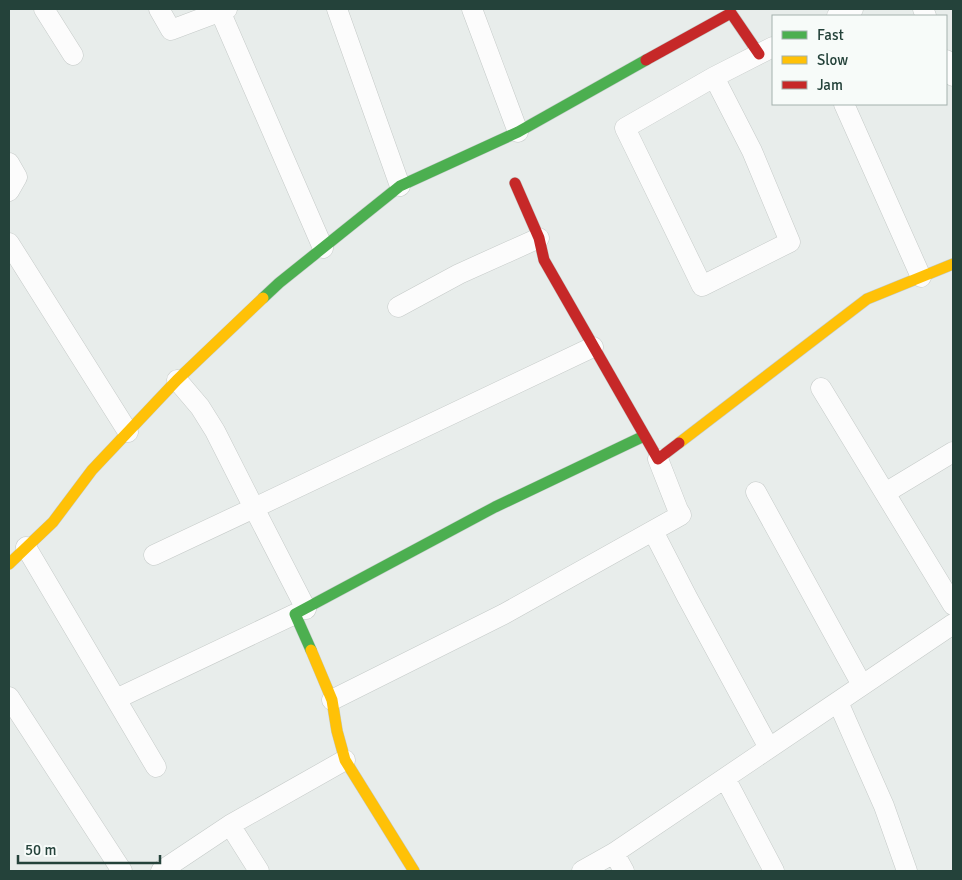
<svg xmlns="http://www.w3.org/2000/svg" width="962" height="880" viewBox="0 0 962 880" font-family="Signika,sans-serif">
<rect width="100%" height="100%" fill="#e8edeb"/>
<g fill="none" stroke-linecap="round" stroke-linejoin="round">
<defs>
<path id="street" d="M44 9 73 55
M159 9 171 30 227 9
M337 9 400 186
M472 9 518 132
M923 9 926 16
M220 11 323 248
M837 16 853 9
M946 60 953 76
M714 77 752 151 790 242 702 286 625 128 714 77 773 47
M844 104 921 277
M9 163 17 177 9 191
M9 243 128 432
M398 307 459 274 539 238
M821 388 953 605
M756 492 862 685
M885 493 953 452
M653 531 687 597 769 748
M26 547 156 767
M154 555 254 508 215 431 200 407 177 380
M306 609 254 508 593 347
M9 697 122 871
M116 699 295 614
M332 700 504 614 681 515 678 510 658 459
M838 702 884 806 907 871
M725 778 774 871
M230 825 259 871
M614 853 624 871
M161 871 230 825 345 760
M582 871 614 853 953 624"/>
<path id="fast" d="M263 298 279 283 400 186 518 132 646 60
M311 650 295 614 495 507 644 436"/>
<path id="slow" d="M679 443 867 299 953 264
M9 564 53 522 92 470 177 380 263 298
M311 650 332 700 337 731 345 760 414 871"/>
<path id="jam" d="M646 60 731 13 759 54
M515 183 539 238 544 260 658 459 679 443"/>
</defs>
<use href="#street" stroke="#c5cac8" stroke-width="21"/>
<use href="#fast" stroke="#c3cbc8" stroke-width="12"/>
<use href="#slow" stroke="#c3cbc8" stroke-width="12"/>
<use href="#jam" stroke="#c3cbc8" stroke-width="12"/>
<use href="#street" stroke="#fcfcfc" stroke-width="20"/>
<use href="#fast" stroke="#4caf50" stroke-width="11"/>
<use href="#slow" stroke="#ffc107" stroke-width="11"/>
<use href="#jam" stroke="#c62828" stroke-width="11"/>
</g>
<rect width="962" height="880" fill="none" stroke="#24423a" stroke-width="20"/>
<rect x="772" y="15" width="175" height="90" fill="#f7fbf9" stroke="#a3b1ad"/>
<rect x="782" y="31" width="25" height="8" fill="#4caf50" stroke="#a3b1ad"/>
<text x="817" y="40" font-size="15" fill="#24423a">Fast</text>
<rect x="782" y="56" width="25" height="8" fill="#ffc107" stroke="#a3b1ad"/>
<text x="817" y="65" font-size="15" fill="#24423a">Slow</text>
<rect x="782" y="81" width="25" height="8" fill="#c62828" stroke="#a3b1ad"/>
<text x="817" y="90" font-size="15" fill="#24423a">Jam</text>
<path d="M18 855v8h142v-8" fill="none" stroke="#24423a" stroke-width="2.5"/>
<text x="25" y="855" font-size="15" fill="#24423a" stroke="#f7fbf9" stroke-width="4" paint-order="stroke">50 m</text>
</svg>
